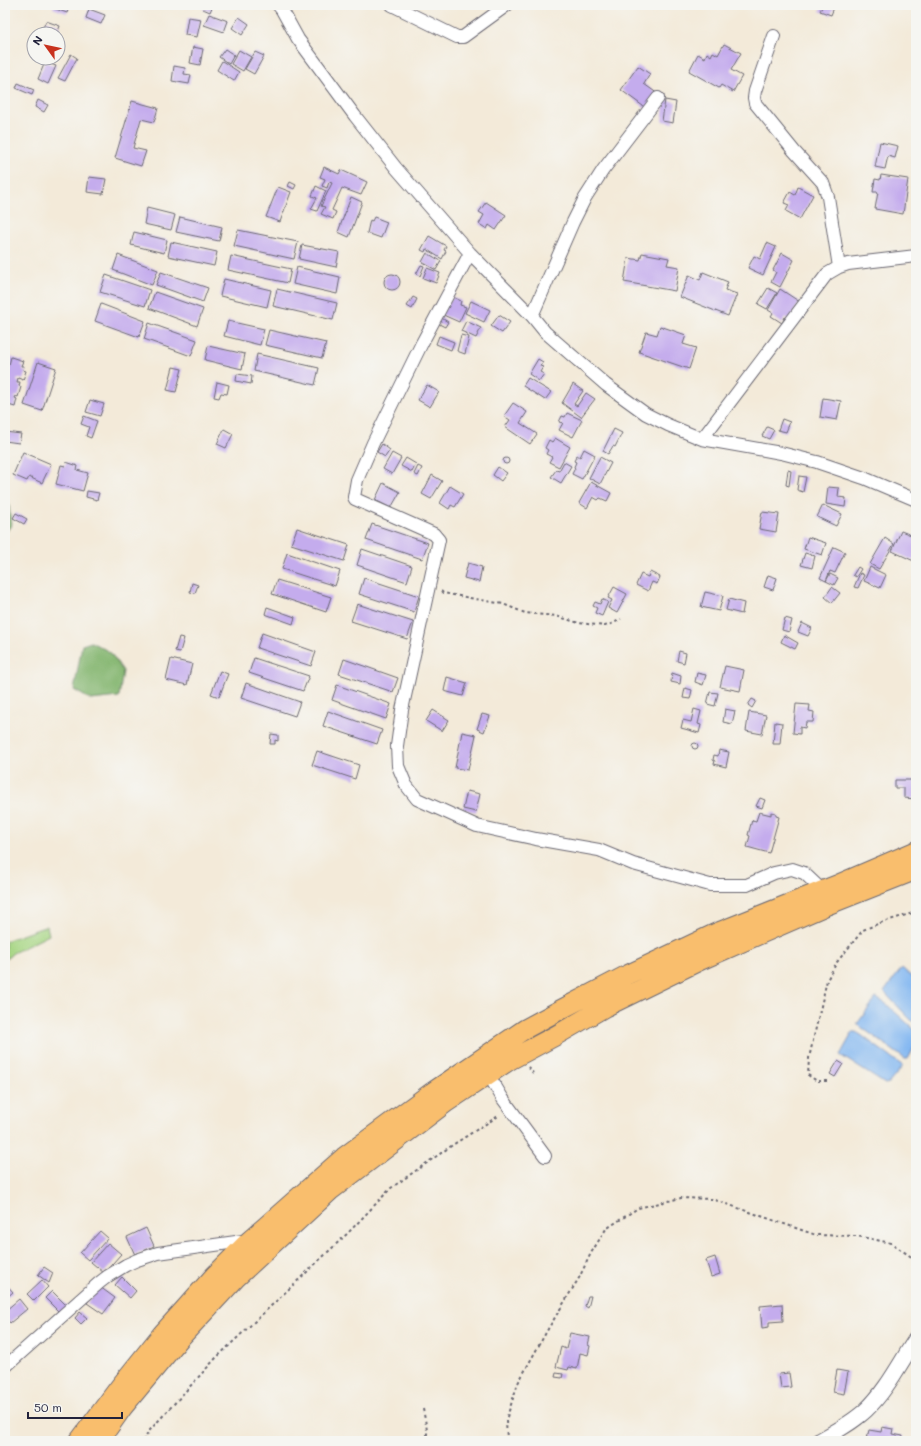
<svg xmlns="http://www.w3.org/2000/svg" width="921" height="1446" viewBox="0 0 921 1446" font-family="Mali,sans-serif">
<rect width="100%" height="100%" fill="#f6f6f2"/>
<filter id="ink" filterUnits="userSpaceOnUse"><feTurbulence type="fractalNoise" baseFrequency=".025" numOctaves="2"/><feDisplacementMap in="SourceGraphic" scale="8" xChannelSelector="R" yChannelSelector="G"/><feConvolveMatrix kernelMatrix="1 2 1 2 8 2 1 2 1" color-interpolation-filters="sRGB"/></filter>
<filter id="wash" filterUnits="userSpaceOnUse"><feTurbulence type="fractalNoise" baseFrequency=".012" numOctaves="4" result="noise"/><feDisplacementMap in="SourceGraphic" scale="16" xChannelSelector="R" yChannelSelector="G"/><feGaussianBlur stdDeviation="0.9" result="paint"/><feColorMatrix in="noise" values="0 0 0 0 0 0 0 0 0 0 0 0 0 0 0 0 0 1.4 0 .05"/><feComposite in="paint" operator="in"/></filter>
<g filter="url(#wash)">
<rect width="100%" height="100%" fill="#f3ead9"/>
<path fill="#a6d582" stroke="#647c5e" d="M47 926 49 935 13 953 5 960V941Z"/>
<path fill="#84b670" stroke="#536c56" d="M5 501 9 504 11 525 7 531H5Z
M91 642 110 652 123 671 119 697 91 700 74 690 82 645Z"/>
<path fill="#83b7f1" stroke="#526c96" d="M902 968 916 981V1024L911 1020 884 992Z
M876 998 885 1003 916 1031V1044L908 1059H905L857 1024Z
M853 1032H856L861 1035 903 1066 889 1083 885 1084 840 1055Z"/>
<g id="blocks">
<path fill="#c4aced" d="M54 5H70L67 13 53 8Z
M205 5H213L210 12 203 9Z
M823 5H835L831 15 820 11Z
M89 9 105 15 101 24 86 18Z
M209 14 228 21 224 32 204 25Z
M188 17 201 19 197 37 185 35Z
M239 17 249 24 242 35 232 28Z
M46 21 60 26 57 34H47L41 32Z
M724 44 741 53 731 70 742 76 733 92 721 85 719 88 689 71 698 54 705 58 707 53 711 56 713 52 718 55Z
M193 47 203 49 200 65 190 63Z
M225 49 234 55 229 64 219 57Z
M239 50 251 57 243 71 231 64Z
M255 52 264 56 254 74 245 69Z
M71 54 77 58 65 81 58 78Z
M222 61 239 72 234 81 217 70Z
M45 62 56 66 48 84 38 79Z
M174 66 185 68 184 74 191 75 189 84 172 81Z
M638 66 650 74 644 84 658 94 647 109 621 90Z
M18 83 34 90 32 95 16 88Z
M38 100 48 105 44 112 35 107Z
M665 100 676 102 673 123 662 121Z
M132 101 158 108 154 122 141 119 133 148 146 151 141 166 115 158Z
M880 142 898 146 895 158 888 156 885 169 875 167Z
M324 167 339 174 341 170 367 182 361 195 342 188 332 210 336 212 333 219 321 214 325 207 321 206 332 183 329 182 327 188 322 186 325 179 320 177Z
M881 175 908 179 903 214 875 209 878 192H873L875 179 880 180Z
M89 177 106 179 103 194 87 192Z
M290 182 296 185 294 189 288 186Z
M316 186 326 191 317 211 311 209 317 198 312 196Z
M278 187 291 192 280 222 266 217Z
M798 187 813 195 800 219 786 211 789 205 784 203 790 192 795 195Z
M351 197 362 202 349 237 338 232Z
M486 202 506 215 496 230 489 225 487 229 479 224 484 215 479 212Z
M147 208 175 215 171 230 144 224Z
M180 217 222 227 219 241 176 232Z
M374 217 387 222 381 238 367 233 370 220 372 221Z
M238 230 298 242 294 259 234 246Z
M134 232 167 240 164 253 131 245Z
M429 236 446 246 444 250 446 251 442 259 426 249 425 252 421 250Z
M171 242 217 252 214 266 168 256Z
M767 243 776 247 763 275 748 268 754 256 760 259Z
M302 245 339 252 336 267 299 259Z
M427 253 441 261 436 270 422 262Z
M642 253 669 258 667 265 679 267 675 291 624 282 628 258 640 260Z
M782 253 794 260 780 287 771 282 776 272 773 270Z
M118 255 158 270 152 285 113 270Z
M231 256 291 269 288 283 228 270Z
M421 265 424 266 420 276 416 274Z
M297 267 340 277 337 294 293 284Z
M427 268 440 273 436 283 423 278Z
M161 272 208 288 203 302 156 285Z
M703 272 728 282 725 290 737 294 728 316 680 297 689 275 700 280Z
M384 282a8 8 0 1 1 16 0a8 8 0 1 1-16 0Z
M106 275 150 290 145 306 100 292Z
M224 279 271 290 267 307 220 296Z
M768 288 777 293 767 309 758 304Z
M277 289 337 303 333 320 273 306Z
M780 289 800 302 789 320 785 317 782 323 771 316 773 313 768 310Z
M155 292 203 309 197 326 149 308Z
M413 297 417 299 412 309 407 306Z
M453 297 461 301 460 305 466 307 459 322 441 314Z
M471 301 490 310 484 322 465 313Z
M101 304 145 321 139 337 95 321Z
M499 315 510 322 502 333 491 326Z
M440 317 448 322 445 327 437 323Z
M228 321 264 329 260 345 224 336Z
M466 321 481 328 476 338 461 331Z
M149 323 197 340 191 356 144 339Z
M660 326 686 335 683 344 696 348 689 369 639 352 646 332 657 335Z
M269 330 326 343 322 358 265 345Z
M461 335 469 337 465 354 457 351Z
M439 336 454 342 451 350 436 344Z
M208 346 245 354 242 369 205 360Z
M257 354 319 368 315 385 254 371Z
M11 357 23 361 21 366H24L23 370 26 371 23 380 18 378 17 382H20L19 386 21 387 18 397 16 396 15 398 17 399 15 407 5 404 6 373 5 369 7 364 9 365Z
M538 359 543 362 540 366 543 367 540 372 544 374 539 381 529 374Z
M38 362 56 368 42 411 24 405Z
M173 367 182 369 176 392 167 390Z
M237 374 252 376 251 384 236 381Z
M528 378 551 392 545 400 523 386Z
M217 382 229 385 227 394 221 393 219 398 214 397Z
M573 384 583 391 574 404 577 406 586 393 595 399 581 417 562 403Z
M427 385 439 392 430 407 418 400Z
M823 398 841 401 837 420 820 417Z
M90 400 104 404 100 416 86 412Z
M513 403 527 412 520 423 537 434 530 444 505 427 510 420 504 416Z
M567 413 582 420 573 437 559 430 563 423 559 422 562 416 565 417Z
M84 416 97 421 91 438 86 436 89 427 81 424Z
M782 419 790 422 786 432 778 430Z
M767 427 774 430 769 439 762 436Z
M224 429 233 434 226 448 217 444Z
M614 429 622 433 615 447 613 446 608 454 603 451Z
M5 432 21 434 19 443 5 441Z
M555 438 570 447 559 467 549 462 552 457 546 454 548 450 545 448 549 440 552 442Z
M382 444 390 450 385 457 377 452Z
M584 449 595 455 582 479 572 474 575 468 574 467 576 462 574 461 577 455 580 457Z
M23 452 51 464 42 483 29 477 27 481 13 475Z
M392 453 401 458 392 474 383 469Z
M600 457 611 463 600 484 589 478Z
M503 461a3 3 0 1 1 6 0a3 3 0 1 1-6 0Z
M406 458 416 464 412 472 401 466Z
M66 462 78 466 77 470 88 473 83 491 56 484 61 465 65 466Z
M564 462 571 466 561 483 551 477 556 470 559 471Z
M418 466 422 468 418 476 414 474Z
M498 467 507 473 501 481 493 475Z
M788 470 791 471 789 486 786 485Z
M432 475 442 481 431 499 422 494Z
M799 476 806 477 803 492 797 490Z
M591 482 611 493 607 501 600 498 598 500 593 497 587 508 579 503Z
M383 483 400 492 391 508 375 500Z
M450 486 463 494 455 507 451 505 449 509 440 503Z
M828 487 839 488 838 497 846 498 845 507 826 504Z
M87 491 99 493 97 500 86 497Z
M823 505 842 514 836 526 817 517Z
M762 512 779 514 776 532 759 529Z
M16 513 27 519 24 524 13 518Z
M372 524 428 543 422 559 366 540Z
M297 528 349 545 344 561 291 544Z
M901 531 916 537V562L892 551Z
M808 537 826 543 822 555 804 549Z
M885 538 894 544 879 569 870 564Z
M834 547 845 552 835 573 830 571 826 581 820 578Z
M362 549 412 566 407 582 357 565Z
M287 553 340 571 335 586 282 569Z
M805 553 815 556 812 568 801 565Z
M468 563 482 567 479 582 464 578Z
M858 567 861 569 856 577 853 575Z
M870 567 886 575 880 588 864 581Z
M650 572 660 577 657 584 652 582 648 591 636 585 641 574 648 577Z
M860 573 864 575 858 588 854 587Z
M830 574 838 578 834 585 826 581Z
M768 575 777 578 773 590 764 587Z
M364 578 419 596 414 612 359 594Z
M277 580 331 597 326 612 272 594Z
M192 583 198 585 195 593 190 592Z
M614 587 627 594 617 613 608 608 612 600 608 598Z
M832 587 840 593 832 603 825 597Z
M705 592 723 596 719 611 701 607Z
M602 599 608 602 602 616 595 613 597 608 593 606 595 602 600 604Z
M729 599 744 603 742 614 726 610Z
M357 604 413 622 407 639 351 621Z
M267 607 295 617 293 624 265 614Z
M785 618 792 620 789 632 782 630Z
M802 623 812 628 808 636 798 632Z
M262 633 316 652 311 666 257 648Z
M784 635 798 643 795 649 781 642Z
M179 637 184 638 180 652 175 651Z
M679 651 686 653 684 663 677 661Z
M254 658 309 676 303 691 249 673Z
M171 659 192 664 187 685 166 680Z
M344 659 398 678 393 692 339 674Z
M725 666 744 670 740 691 720 687Z
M220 671 228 674 219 697 211 694Z
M672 673 681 676 680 684 671 682Z
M697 673 706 675 703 685 695 682Z
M447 677 467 683 463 696 444 691Z
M246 683 300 702 295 716 241 698Z
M337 685 391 704 386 719 332 700Z
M685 688 692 690 690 699 683 698Z
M710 692 718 693 715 706 707 704Z
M752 699 756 701 752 708 748 705Z
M796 704 810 705 809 711 814 712 813 722H806L805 728 800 727V734L793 733Z
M694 709 701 711 698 724 701 725 699 733 681 728 683 720 691 722Z
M725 709 735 711 732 724 723 722Z
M433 710 449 720 442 731 426 721Z
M328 711 382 730 377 744 323 726Z
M749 712 766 715 762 734 746 731Z
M482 714 490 716 484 732 477 729Z
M775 722 782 723 780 744H773Z
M462 732 476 735 468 770 455 768Z
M271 734 278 735V741L275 740V744H270Z
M692 746a3 3 0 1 1 6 0a3 3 0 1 1-6 0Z
M719 750 729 752 726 767 714 764 715 761 713 760 714 755 718 756Z
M317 751 359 765 355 779 312 765Z
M895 780H916V799L904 798V788H895Z
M467 791 480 794 476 812 463 809Z
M760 798 765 800 762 808 756 806Z
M759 812 771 815V812L776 813V816L779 817 769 853 747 847 750 836 748 835 752 820 756 821Z
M838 1061 843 1064 835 1077 830 1074Z
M146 1228 154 1246 135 1255 127 1237Z
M100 1231 108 1238 88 1260 80 1253Z
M108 1243 121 1254 104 1273 91 1262Z
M715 1257 720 1274 711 1277 706 1260Z
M44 1267 53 1273 49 1283 38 1275Z
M122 1277 136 1291 130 1298 115 1285Z
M42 1280 48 1287 34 1301 27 1294Z
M5 1283 13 1292 5 1299Z
M100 1287 115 1298 103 1314 87 1303Z
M52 1291 68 1307 61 1314 45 1298Z
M588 1296H591L588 1308 585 1306Z
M19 1299 27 1309 10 1323 5 1317V1311Z
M782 1304 783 1321 769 1322V1327L762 1328 760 1306Z
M80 1312 87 1318 81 1324 75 1318Z
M570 1333 590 1337 588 1345 590 1346 588 1355 580 1353 577 1369 569 1367 568 1370 556 1367 561 1347 566 1349Z
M837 1370 848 1372 844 1394 833 1392Z
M556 1373 563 1374 562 1378 555 1377Z
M789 1373 791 1387 781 1388 779 1374Z
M882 1427 893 1429 892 1434 903 1436 902 1441H872L873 1439 867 1438 869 1430 881 1432Z"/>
</g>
</g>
<g filter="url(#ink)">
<use href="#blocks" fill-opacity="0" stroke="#6b6872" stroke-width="1"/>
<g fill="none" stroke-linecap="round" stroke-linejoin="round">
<defs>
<path id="minor" d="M278 5 282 10 298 39 355 116 396 168 470 253 532 316 545 332 606 385 646 414 668 425 702 439 781 453 817 462 864 478 916 500
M392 5 457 37H463L507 5
M774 36 755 91 754 98 755 103 794 151 823 183 828 197 839 267
M470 253 422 343 373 443 357 480 354 497 355 499 434 534 439 540 402 710 397 746 398 766 406 785 417 799 477 826 536 839 599 850 633 864 710 885H747L774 873 792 869 804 873 822 890
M532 316 573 222 585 198 603 170 658 98
M702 439 827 274 839 267 848 264 916 256
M488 1074 503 1099 545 1156
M5 1367 99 1283 108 1276 126 1265 137 1260 158 1253 250 1240"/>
<path id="tertiary" d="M819 1441C835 1432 852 1423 866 1410 887 1390 900 1363 916 1339"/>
<path id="trunk" d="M79 1441 121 1385 162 1334 214 1276 250 1240 344 1157 431 1093 525 1029 560 1010 627 975 716 933 839 884 916 851
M99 1441 123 1407 181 1337 236 1278 330 1191 447 1102 510 1060 555 1036 605 1007 701 960 825 906 916 870"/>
</defs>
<use href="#minor" stroke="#6b6872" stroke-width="14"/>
<use href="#tertiary" stroke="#6b6872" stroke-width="17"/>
<use href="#trunk" stroke="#6b6872" stroke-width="21"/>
<path stroke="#6b6872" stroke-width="2" stroke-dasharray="3 3" stroke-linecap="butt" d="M441 591 443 593 503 604 525 613 556 616 579 623 605 626 614 623 621 619
M528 1067 533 1073
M827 1081H817L808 1075 809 1058 827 980 837 962 863 930 880 923 916 912
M423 1409 427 1430V1441
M143 1441 150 1430 216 1358 348 1233 391 1188 454 1144 500 1115
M507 1441 506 1420 518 1383 548 1329 579 1278 591 1253 606 1229 638 1208 681 1198 712 1199 816 1235 857 1236 891 1243 916 1260"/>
<use href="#minor" stroke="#fff" stroke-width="12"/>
<use href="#tertiary" stroke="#fff" stroke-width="15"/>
<use href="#trunk" stroke="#f9be6d" stroke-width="19"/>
</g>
</g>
<rect width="921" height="1446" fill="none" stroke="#f6f6f2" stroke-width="20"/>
<g transform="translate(46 46) rotate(303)"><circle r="19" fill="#f6f6f2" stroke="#a1a1a9"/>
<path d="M0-3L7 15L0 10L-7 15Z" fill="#c8321e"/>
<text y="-6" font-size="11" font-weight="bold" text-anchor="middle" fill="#22223b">N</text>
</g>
<path d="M28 1412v6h94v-6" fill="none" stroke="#22223b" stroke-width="2"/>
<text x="34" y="1412" font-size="12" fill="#22223b" stroke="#f6f6f2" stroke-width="3" paint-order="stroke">50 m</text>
</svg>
